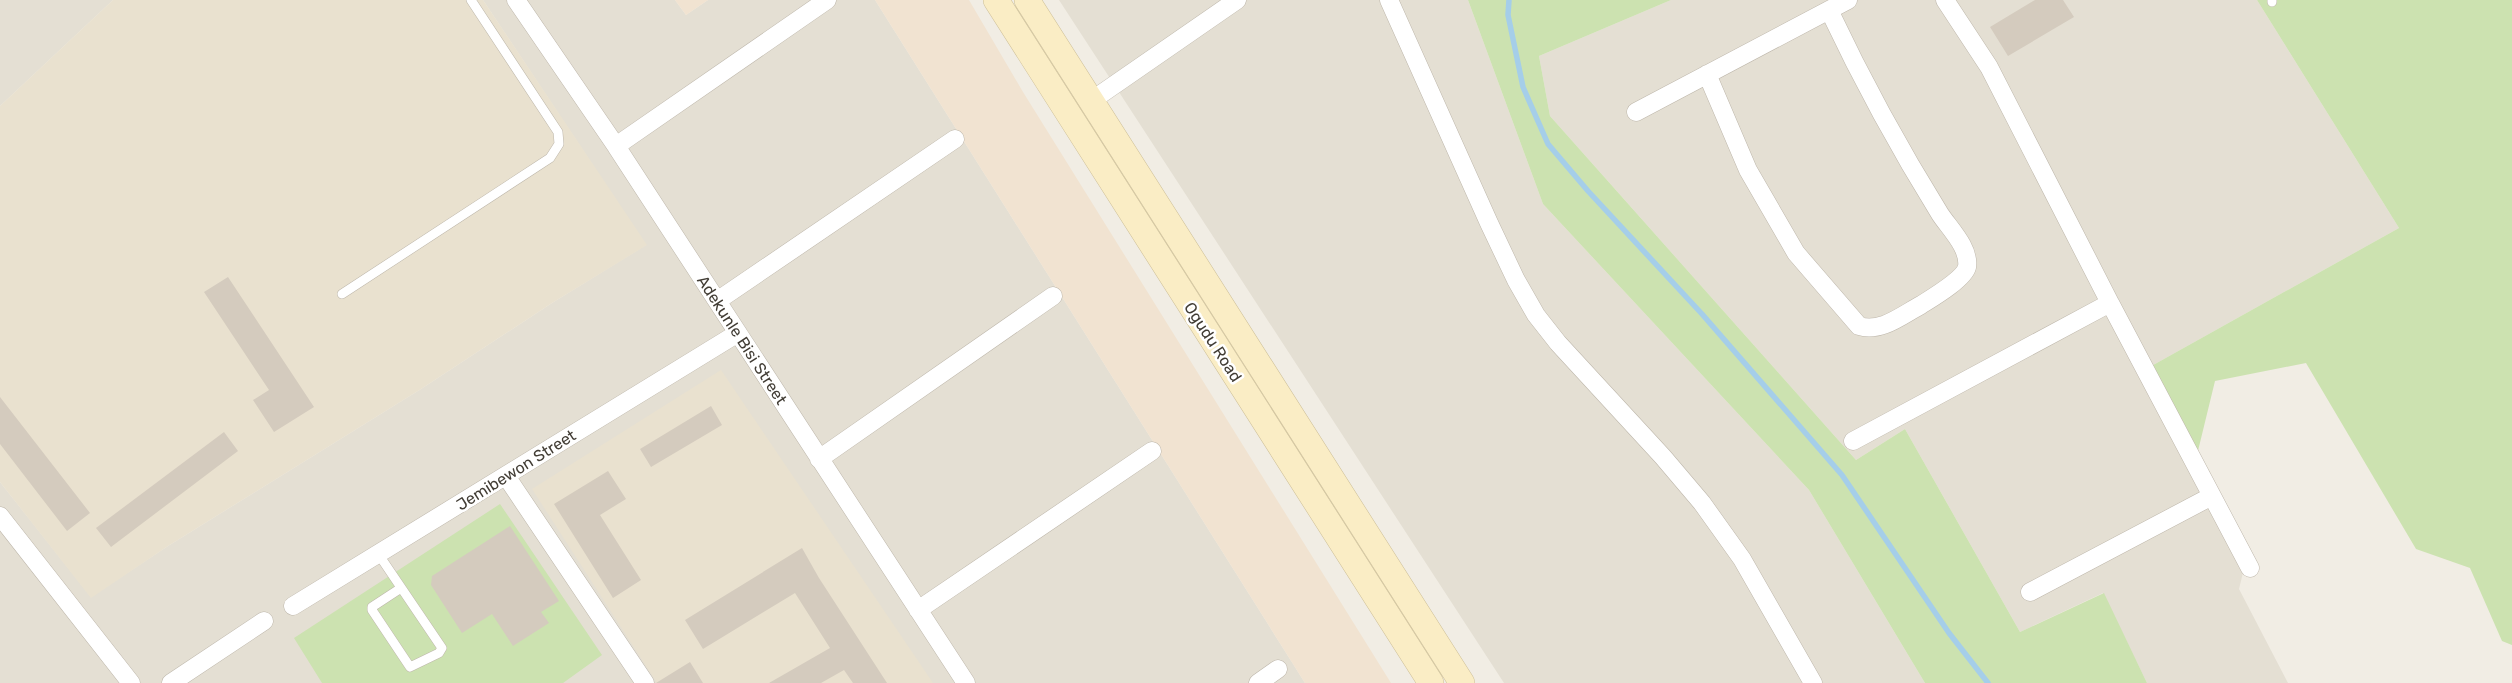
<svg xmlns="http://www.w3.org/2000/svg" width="2512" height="683" viewBox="0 0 2512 683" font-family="Rubik,sans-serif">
<rect width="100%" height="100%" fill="#f1ede4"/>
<path fill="#e4dfd3" d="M0 0H113L0 106Z
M483 0H675L686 15 708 0H875L1305 683H0V482L91 597 168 546 421 389 552 303 646 245Z
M1059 0H1468L1543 204 1809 490 1925 683H1504Z
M1671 0H2257L2399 228 2146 369 2248 552 2239 589 2288 683H2147L2103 593 2020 632 1905 429 1856 460 1550 116 1539 56Z"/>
<path fill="#f1e3d1" d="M675 0H708L686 15Z
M875 0H969L1023 92 1391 683H1305Z"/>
<path fill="#e9e1cf" d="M113 0H483L647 245 552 303 421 389 168 546 91 598 0 482V106Z
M721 370 933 683H657L532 489Z"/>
<path fill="#cce2b0" d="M1468 0H1671L1539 56 1550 116 1856 460 1905 429 2020 632 2104 593 2147 683H1925L1809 490 1543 204Z
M2257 0H2512V645L2502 641 2470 568 2416 549 2306 363 2215 381 2196 459 2146 369 2399 228Z
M500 504 602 655 563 683H322L294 638Z"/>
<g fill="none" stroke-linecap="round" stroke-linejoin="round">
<path stroke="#a5cee9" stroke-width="5.5" d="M1509 0 1508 15 1523 87 1548 144 1588 191 1702 314 1842 475 1949 633 1988 683"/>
</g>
<path fill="#d4cbbe" d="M2035 0H2063L2074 17 2008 56 1990 27Z
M228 277 314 407 274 432 253 400 269 390 204 292Z
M0 397 90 513 67 531 0 444Z
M711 406 722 425 651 467 640 449Z
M224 432 238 451 111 547 96 528Z
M608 471 626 499 600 515 641 580 613 598 554 504Z
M510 526 559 601 541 612 549 623 513 646 492 614 462 633 431 585 432 576Z
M802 548 819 578 887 683H853L844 670 821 683H769L830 648 795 593 703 649 685 620Z
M690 662 703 683H656Z"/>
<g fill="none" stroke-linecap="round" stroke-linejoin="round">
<defs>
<path id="service" d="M2272 0V2
M342 294 550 158 559 144 558 132 471 0
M379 555 442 648 439 653 410 667 372 610V607L401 588"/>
<path id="minor" d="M516 0 616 146 966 683
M1389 0 1489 223 1516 280 1536 315 1558 343 1663 457 1702 503 1742 559 1813 683
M1945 0 1989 67 2110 303
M1707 74 1748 170 1796 253 1859 326C1881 333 1902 315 1921 305 1932 298 1964 279 1967 267 1970 248 1949 228 1940 214 1899 148 1862 80 1829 10
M1091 101 1237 0
M1636 112 1848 0
M616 146 827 0
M717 301 955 139
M1853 441 2110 303 2250 568
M819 459 1053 296
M506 476 645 683
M0 516 131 683
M2030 592 2212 496
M293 606 738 333
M918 610 1152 451
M171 683 264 621
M1258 683 1278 669"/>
<path id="secondary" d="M996 0 1431 683
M1027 0 1462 683"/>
</defs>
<use href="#service" stroke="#beb7ab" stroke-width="10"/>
<use href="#minor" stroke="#beb7ab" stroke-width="19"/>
<use href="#secondary" stroke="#cdbf97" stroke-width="26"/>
<use href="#service" stroke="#fff" stroke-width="9"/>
<use href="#minor" stroke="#fff" stroke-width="18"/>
<use href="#secondary" stroke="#faedc5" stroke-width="25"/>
</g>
<g text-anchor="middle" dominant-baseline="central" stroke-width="5" stroke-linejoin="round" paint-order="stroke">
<g font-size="16" fill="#423d35" stroke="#fff">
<text transform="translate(742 340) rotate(57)">Adekunle Bisi Street</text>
<text transform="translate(1213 342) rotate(57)">Ogudu Road</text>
<text transform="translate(516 470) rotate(-32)">Jemibewon Street</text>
</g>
</g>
</svg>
